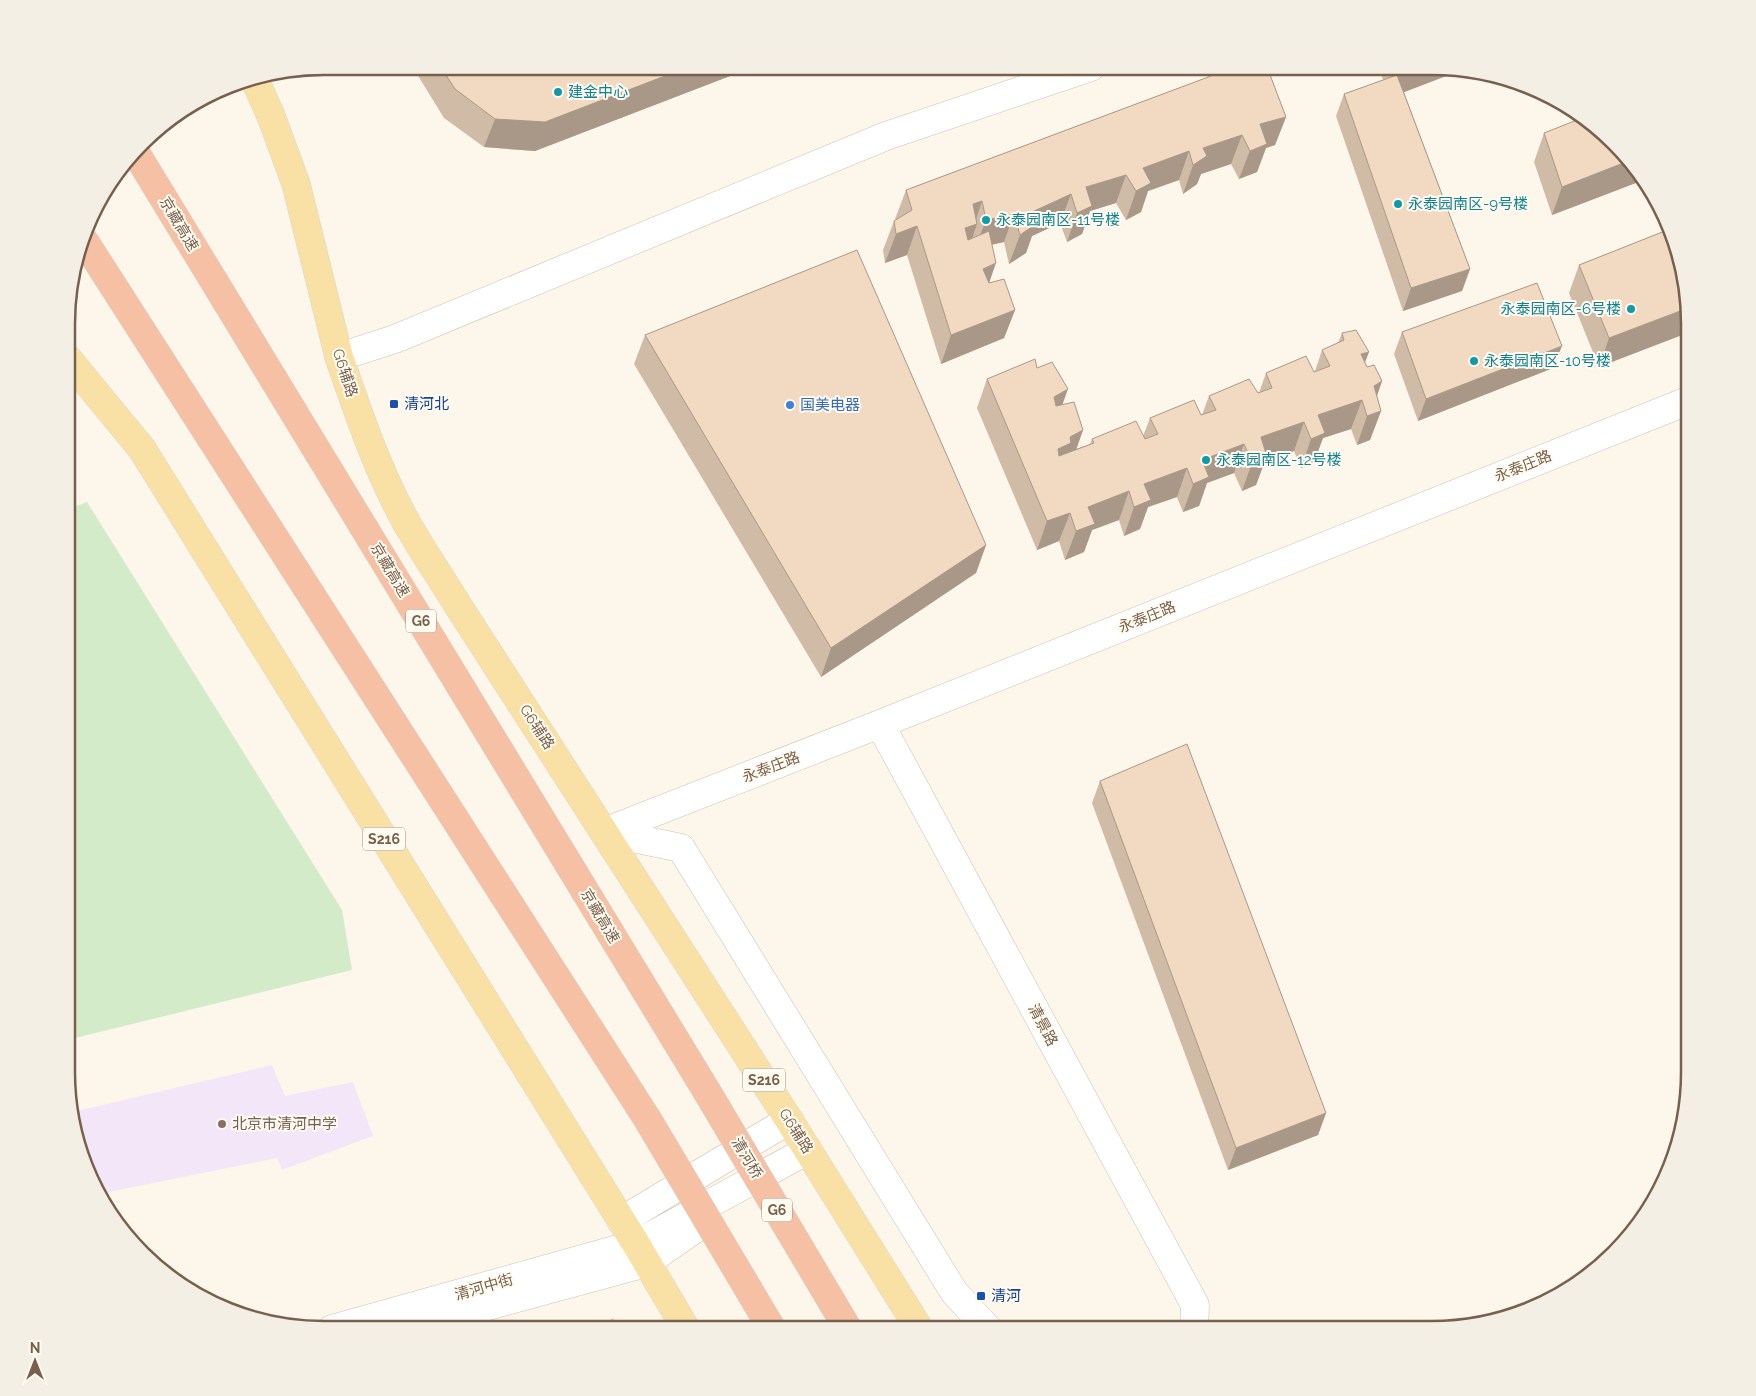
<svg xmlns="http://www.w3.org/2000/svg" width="1756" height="1396" viewBox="0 0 1756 1396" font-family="Raleway,'Noto Sans SC',sans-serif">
<rect width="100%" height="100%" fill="#fcf7ea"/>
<path fill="#f4e6f9" d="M272 1065 285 1096 353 1082 373 1136 282 1170 277 1158 99 1194 93 1186 73 1112Z"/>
<path fill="#d3ebc8" d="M87 502 342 910 352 970 67 1040V954L75 948 67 935 68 509Z"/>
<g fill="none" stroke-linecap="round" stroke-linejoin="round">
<defs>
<path id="minor" d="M339 357 395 339 886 136 1091 67
M880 724 1195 1305 1194 1330
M604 832 880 724 1690 400
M604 832 681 848 954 1292 989 1330
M621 1221 789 1120
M332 1329 636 1244 808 1150
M403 1329 646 1263 696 1228"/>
<path id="major" d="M254 78 271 116 296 184 339 357C358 412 377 469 405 520 421 549 440 576 457 604L789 1120 920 1330
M68 359 142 449 636 1244 686 1329"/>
<path id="highway" d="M136 153 706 1090
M85 242 648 1120"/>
</defs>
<use href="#minor" stroke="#cfc0af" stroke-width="29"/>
<use href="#major" stroke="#dcd6d1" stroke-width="29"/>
<use href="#highway" stroke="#dcd6d1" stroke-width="29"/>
<path stroke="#d7bda4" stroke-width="3" stroke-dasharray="1 4" stroke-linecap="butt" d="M612 1319 618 1329"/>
<use href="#minor" stroke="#fff" stroke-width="28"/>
<use href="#major" stroke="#f9e1a5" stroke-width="28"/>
<use href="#highway" stroke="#f5c0a3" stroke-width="28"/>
<defs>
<path id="highway-bridge" d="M706 1090 848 1329
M648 1120 772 1329"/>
</defs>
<use href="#highway-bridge" stroke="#dcd6d1" stroke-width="29" stroke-linecap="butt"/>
<use href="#highway-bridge" stroke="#f5c0a3" stroke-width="28"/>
</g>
<path fill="#d0bba7" d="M412 66H756L535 151 484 147 444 118Z
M1224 67H1267L1286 117 1275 145 1266 148 1257 172 1239 179 1231 164 1201 174 1197 184 1183 194 1179 180 1148 191 1141 212 1126 220 1116 203 1090 211 1082 234 1067 242 1060 223 1032 236 1026 253 1009 264 1004 242 992 245 989 283 1015 310 1004 338 941 364 907 255 885 263 883 250 894 221 896 220 895 219 906 190 1211 76 1223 69Z
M1379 67H1448L1404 92 1470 269 1462 291 1403 311 1336 116 1344 94 1383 80Z
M1602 130 1641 181 1552 215 1534 162 1544 133Z
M1670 229 1599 367 1569 293 1579 265Z
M1402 332 1553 368 1418 421 1394 354Z
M1342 333 1365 363 1367 367 1382 381 1377 396 1381 411 1370 440 1357 445 1351 429 1323 438 1314 462 1301 468 1294 451 1265 461 1256 485 1242 491 1234 473 1207 483 1199 506 1183 512 1177 497 1148 507 1140 529 1124 536 1119 520 1092 530 1084 552 1065 560 1059 541 1037 550 977 408 987 379 1037 368 1062 404 1083 430 1076 449 1090 444 1092 439 1143 436 1150 418 1202 415 1209 396 1259 393 1266 373 1315 371 1322 350 1338 343Z
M645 335 986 545 976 573 821 677 634 364Z
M1100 781 1326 1113 1318 1135 1228 1170 1092 803Z"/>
<path fill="#a99888" d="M691 66H756L535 151 484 147 495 119Z
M1405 67H1448L1462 70 1389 98 1400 69Z
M1286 117 1275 145 1266 148 1257 172 1239 179 1260 124Z
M1242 135 1231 164 1201 174 1197 184 1183 194 1193 165 1203 148Z
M1189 151 1179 180 1148 191 1141 212 1126 220 1136 191 1143 168Z
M1626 162 1641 181 1552 215 1562 187Z
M1126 175 1116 203 1090 211 1082 234 1067 242 1086 187Z
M1071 194 1060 223 1032 236 1026 253 1009 264 1020 235 1030 213Z
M982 201 974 225 977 224 967 253 963 233 973 204Z
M1014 214 1004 242 975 248 986 220Z
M917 226 907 255 885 263 896 234Z
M996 263 986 292 983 269Z
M1470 269 1462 291 1403 311 1411 288Z
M1688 308 1690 324V332L1599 367 1609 338Z
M1015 310 1004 338 941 364 951 335Z
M1562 346 1553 368 1418 421 1426 399Z
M1369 352 1358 381 1361 354Z
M1382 381 1372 410 1374 386Z
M1068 389 1058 417 1054 397Z
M1362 400 1351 429 1323 438 1314 462 1301 468 1311 439 1318 415Z
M1381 411 1370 440 1357 445 1367 416Z
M1304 422 1294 451 1265 461 1256 485 1242 491 1261 437Z
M1083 430 1073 459 1061 472 1058 449 1070 437Z
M1244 444 1234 473 1207 483 1199 506 1183 512 1202 460Z
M1187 468 1177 497 1148 507 1140 529 1124 536 1134 507 1144 484Z
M1129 491 1119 520 1092 530 1084 552 1065 560 1076 531 1088 507Z
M1070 513 1059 541 1037 550 1047 521Z
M986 545 976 573 821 677 831 648Z
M1326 1113 1318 1135 1228 1170 1236 1148Z"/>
<path fill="#f2d9c2" stroke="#a99888" d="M440 66H691L545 122 495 119 455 89Z
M1228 67H1267L1286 117 1260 124 1267 144 1250 151 1242 135 1203 148 1207 156 1193 165 1189 151 1143 168 1151 183 1136 191 1126 175 1086 187 1092 206 1077 213 1071 194 1030 213 1036 224 1020 235 1014 214 986 220 982 201 973 204 977 224 965 228 968 240 989 231 996 263 983 269 989 283 1004 279 1015 310 951 335 917 226 896 234 894 221 912 210 906 190 1211 76Z
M1397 75 1470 269 1411 288 1344 94Z
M1582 118 1602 130 1626 162 1562 187 1544 133Z
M1670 229 1681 258 1688 308 1609 338 1579 265Z
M857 250 986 545 831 648 645 335Z
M1537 283 1562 346 1426 399 1402 332Z
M1356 330 1369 352 1361 354 1367 367 1374 365 1382 381 1374 386 1381 411 1367 416 1362 400 1318 415 1325 433 1311 439 1304 422 1261 437 1267 457 1252 462 1244 444 1202 460 1209 477 1193 484 1187 468 1144 484 1151 500 1134 507 1129 491 1088 507 1095 524 1076 531 1070 513 1047 521 987 379 1035 359 1037 368 1052 362 1068 389 1054 397 1056 406 1074 402 1083 430 1070 437 1071 443 1058 449 1059 456 1094 443 1092 439 1136 421 1145 439 1158 434 1150 418 1194 400 1201 415 1216 410 1209 396 1249 379 1258 393 1272 388 1266 373 1306 356 1314 372 1330 366 1322 350 1344 340 1342 333Z
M1187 744 1326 1113 1236 1148 1100 781Z"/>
<g fill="#0f9aa8" stroke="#fffbf1" stroke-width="2">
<circle cx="558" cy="92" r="5"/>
<circle cx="1398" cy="204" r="5"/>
<circle cx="986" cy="220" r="5"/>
<circle cx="1631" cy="309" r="5"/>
<circle cx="1474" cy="361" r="5"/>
<circle cx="1206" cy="460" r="5"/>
</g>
<g fill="#1a4fb4" stroke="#fffbf1" stroke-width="2">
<rect x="389" y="399" width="10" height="10" rx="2.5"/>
<rect x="976" y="1291" width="10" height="10" rx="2.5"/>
</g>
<circle fill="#3f7fe0" stroke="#fffbf1" stroke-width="2" cx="790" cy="405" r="5"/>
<circle fill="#8d6e63" stroke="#fffbf1" stroke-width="2" cx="222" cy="1124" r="5"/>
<g text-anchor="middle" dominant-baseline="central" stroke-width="4" stroke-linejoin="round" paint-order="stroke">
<g fill="#fffbf1" stroke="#a08e7e" stroke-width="1">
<rect x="406" y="609.5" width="30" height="23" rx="4"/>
<rect x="363" y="827.5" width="42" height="23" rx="4"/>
<rect x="743" y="1068.5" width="42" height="23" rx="4"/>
<rect x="762" y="1198.5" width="30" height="23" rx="4"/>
</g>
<g font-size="14" font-weight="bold" fill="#78604d">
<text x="421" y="621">G6</text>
<text x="384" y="839">S216</text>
<text x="764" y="1080">S216</text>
<text x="777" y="1210">G6</text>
</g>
<g font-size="15" fill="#0d838f" stroke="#fffbf1" text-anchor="start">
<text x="568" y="92">建金中心</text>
<text x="1408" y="204">永泰园南区-9号楼</text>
<text x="996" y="220">永泰园南区-11号楼</text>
<text x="1621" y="309" text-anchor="end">永泰园南区-6号楼</text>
<text x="1484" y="361">永泰园南区-10号楼</text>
<text x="1216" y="460">永泰园南区-12号楼</text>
</g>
<g font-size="15" fill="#78604d" stroke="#fffbf1">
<text transform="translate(179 224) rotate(59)">京藏高速</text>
<text transform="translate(345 373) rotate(72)">G6辅路</text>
<text transform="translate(1523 466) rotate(-22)">永泰庄路</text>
<text transform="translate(390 570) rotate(59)">京藏高速</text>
<text transform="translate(1147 617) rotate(-22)">永泰庄路</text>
<text transform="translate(537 727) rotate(57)">G6辅路</text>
<text transform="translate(771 767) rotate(-21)">永泰庄路</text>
<text transform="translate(600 916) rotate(59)">京藏高速</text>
<text transform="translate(1043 1025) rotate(62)">清景路</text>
<text transform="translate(796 1131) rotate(58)">G6辅路</text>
<text transform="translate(747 1158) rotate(59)">清河桥</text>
<text transform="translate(484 1287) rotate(-16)">清河中街</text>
</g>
<g font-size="15" fill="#164399" stroke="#fffbf1" text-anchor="start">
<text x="404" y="404">清河北</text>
<text x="991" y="1296">清河</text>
</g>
<g font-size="15" fill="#366cbe" stroke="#fffbf1" text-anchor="start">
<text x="800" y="405">国美电器</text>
</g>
<g font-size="15" fill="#785e54" stroke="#fffbf1" text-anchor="start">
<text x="232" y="1124">北京市清河中学</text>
</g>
</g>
<path d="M0 0H1756V1396H0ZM324 75H1432A249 249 0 0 1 1681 324V1072A249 249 0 0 1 1432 1321H324A249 249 0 0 1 75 1072V324A249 249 0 0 1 324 75Z" fill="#f4efe4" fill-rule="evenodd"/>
<path fill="none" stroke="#78604d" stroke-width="2.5" d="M324 75H1432A249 249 0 0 1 1681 324V1072A249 249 0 0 1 1432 1321H324A249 249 0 0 1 75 1072V324A249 249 0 0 1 324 75Z"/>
<g transform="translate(35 1361)" stroke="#fffbf1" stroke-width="4" paint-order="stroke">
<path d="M0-4L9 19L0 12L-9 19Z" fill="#78604d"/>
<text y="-8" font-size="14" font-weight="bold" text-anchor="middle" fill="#78604d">N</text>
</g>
</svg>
